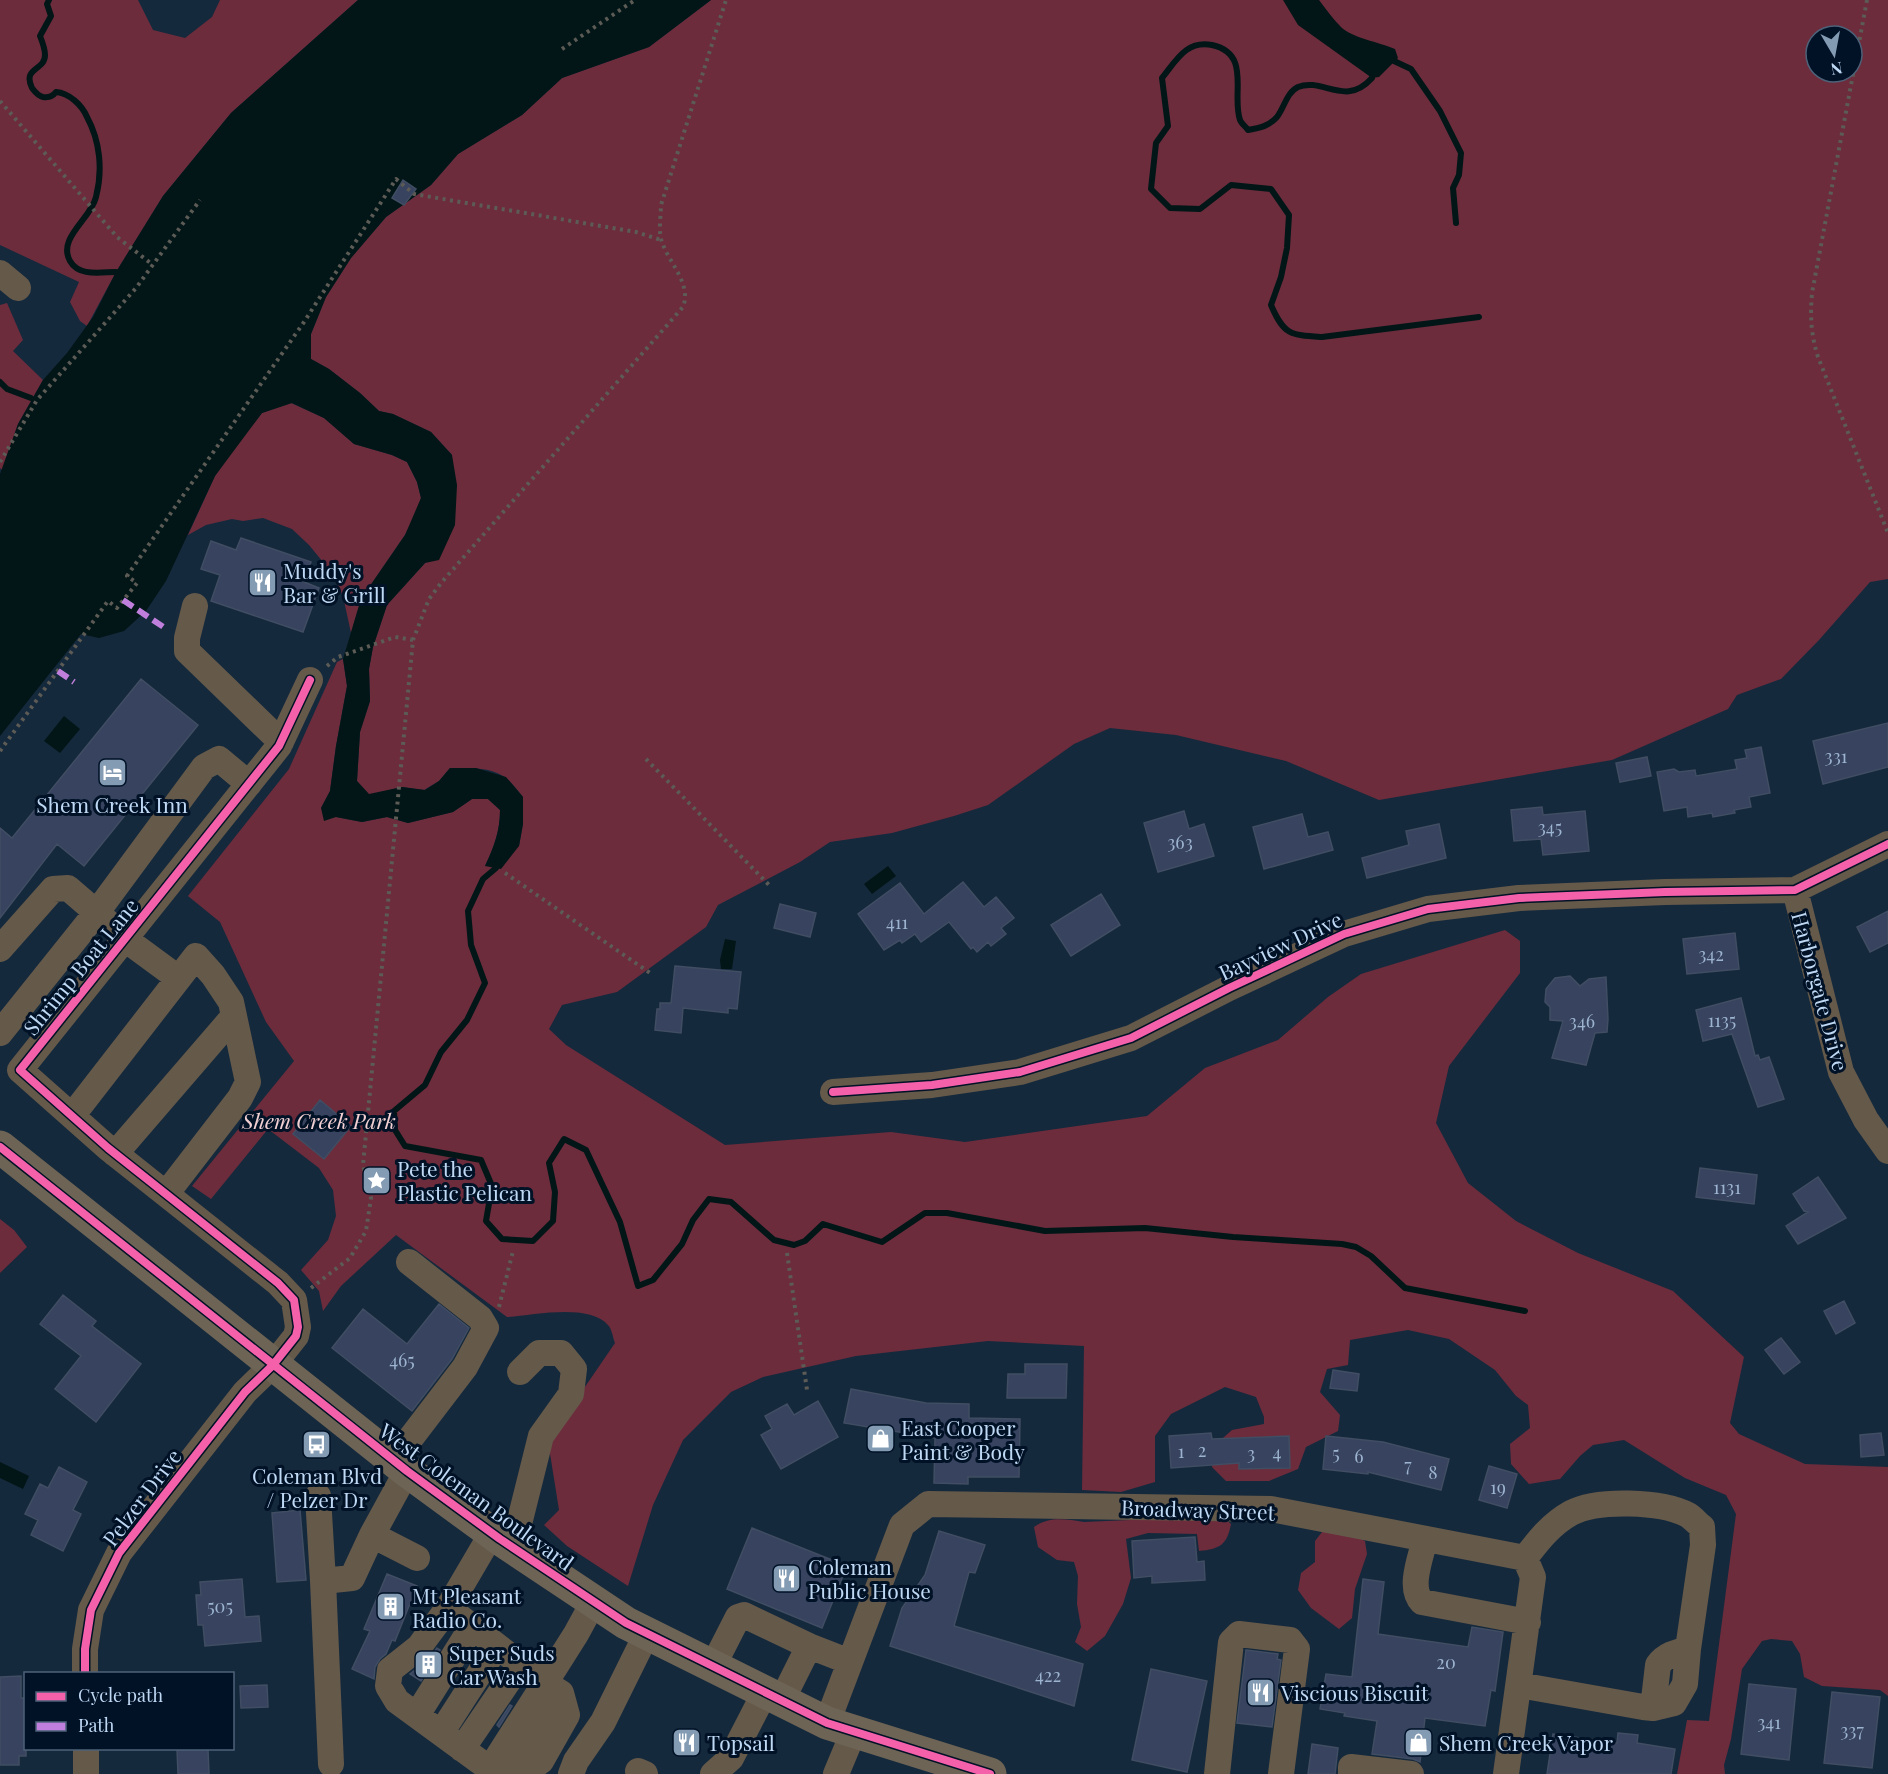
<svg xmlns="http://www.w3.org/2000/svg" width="1888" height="1774" viewBox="0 0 1888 1774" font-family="'Playfair Display',serif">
<rect width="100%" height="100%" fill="#15293c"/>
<path fill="#6c2c3c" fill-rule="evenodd" d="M0 0H138L153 30 185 38 212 17 220 0H358L231 113 163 196 116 272 87 326 80 321 70 302 79 282 0 245Z
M711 0H1888V579L1870 582 1819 640 1781 679 1737 695 1728 709 1612 760 1379 800 1286 761 1176 735 1110 728 1074 744 988 805 954 816 892 833 830 842 800 862 718 905 706 927 617 992 562 1005 549 1029 566 1045 725 1145 891 1132 965 1142 1147 1116 1205 1068 1278 1040 1328 997 1361 974 1505 930 1520 941V973L1449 1066 1436 1123 1468 1183 1516 1221 1578 1253 1673 1291 1744 1357 1730 1423 1739 1434 1805 1464 1888 1467V1696L1880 1690 1822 1686 1804 1677 1800 1654 1792 1641 1771 1639 1762 1641 1742 1669 1731 1739 1724 1765 1725 1774H1677L1687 1720 1709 1721 1736 1514 1726 1495 1685 1478 1624 1440 1593 1445 1580 1456 1560 1479 1529 1484 1511 1464 1510 1444 1530 1428 1528 1405 1516 1396 1495 1370 1449 1339 1408 1330 1350 1340 1348 1365 1327 1369 1320 1392 1340 1415 1338 1431 1306 1447 1298 1469 1269 1481H1226L1212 1467 1214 1446 1232 1430 1264 1424V1417L1256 1397 1225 1387 1171 1414 1155 1436V1482L1121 1492 1082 1490 1084 1346 988 1341 856 1356 763 1377 731 1392 683 1440 653 1505 628 1586 567 1546 544 1525 559 1510 548 1441 615 1343C613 1338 612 1329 608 1325 589 1303 534 1315 507 1317L396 1235 341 1286 323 1311 319 1291 301 1270 328 1240 336 1216 333 1190 319 1168 268 1129 211 1199 192 1186 294 1061 266 1022 220 922 188 896 289 769 337 662 343 659 347 686 336 746 330 791 321 808 336 817 362 822 387 817 408 823 453 812 472 799H488L500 810C500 831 494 847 485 866L519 846 523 824V797C518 791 513 784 507 779 493 766 467 768 450 768L439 781 424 790 402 787 369 795 357 781 360 732 370 701 369 669 373 647 387 605 425 563 452 455 431 432 393 414 379 411 360 393 329 369 311 359V334L326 297 351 258 386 217 431 185 458 154 522 115 562 78 649 47ZM1816 36H1852V72H1816Z
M7 303 23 340 13 351 43 380 18 424 3 471 0 468V305Z
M291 403 324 418 354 444 392 455 407 462 417 482 421 498 413 520 405 535 361 599 351 633 343 596 332 573 309 545 292 529 263 518 243 521 232 519 206 525 188 535 215 476 242 438 262 413Z
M0 1219 14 1230 27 1247 0 1273Z
M1222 1516 1231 1524C1227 1545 1220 1549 1199 1551L1197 1534 1148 1533 1126 1539 1131 1578 1123 1604 1105 1636 1087 1651 1075 1642 1081 1627 1077 1604 1078 1576 1074 1562 1057 1560 1038 1547 1034 1527C1049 1516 1066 1519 1084 1522Z
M1326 1527 1349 1533 1365 1541 1367 1554 1355 1589 1352 1618 1339 1629 1311 1608 1298 1590 1301 1573 1315 1562V1541Z"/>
<path fill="#021617" d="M358 0H711L649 47 562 78 522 115 458 154 431 185 386 217 351 258 326 297 311 334V359L329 369 360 393 379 411 393 414 431 432 452 455 457 485 455 525 439 560 425 563 387 605 373 647 369 669 370 701 360 732 357 781 369 794 402 787 425 790 439 781 450 768H476L506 777 523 797V824L519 846 501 869 485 866C494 847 500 831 500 810L488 799H472L453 812 408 823 387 817 362 822 336 817 324 821 321 808 330 791 336 746 347 686 343 659 361 599 405 535 421 498 417 482 407 462 392 455 354 444 324 418 292 403 262 413 215 476 166 581 146 611 124 631 99 638 81 634 0 736V474L18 424 43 380 67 353 93 317 116 272 163 196 231 113Z
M1283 0H1319C1326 9 1333 19 1341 27 1352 38 1379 42 1395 49L1398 58 1379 77 1372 78 1298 25Z
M64 716 80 729 60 753 44 741Z
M888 866 896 876 872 894 864 884Z
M725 939 736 941 732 969H721L720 960Z
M0 1462 29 1476 23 1489 0 1478Z"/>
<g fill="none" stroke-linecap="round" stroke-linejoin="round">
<path stroke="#021617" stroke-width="6" d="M49 0 47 4 51 16 40 36C42 41 45 49 45 55 45 71 22 67 32 88 35 92 38 96 43 97 49 98 53 96 56 92 69 93 82 105 87 117 100 141 103 170 96 197 91 219 57 238 70 261 79 277 101 272 116 272
M1394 61 1411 69 1440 111 1461 153 1459 175 1453 188 1456 223
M1372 78C1345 108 1323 77 1298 87 1287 92 1284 108 1277 117 1269 126 1260 128 1248 130 1246 127 1241 123 1240 120 1231 94 1252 54 1212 45 1186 40 1176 61 1162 78L1168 126 1156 143 1151 189 1170 208 1200 209 1231 185 1271 189 1289 215 1287 248 1281 277 1271 305C1284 335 1290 335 1322 337L1479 317
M0 382 7 389 31 398
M499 860 496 868 483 879 468 911 471 945 485 983 467 1020 441 1052 425 1085 394 1111 395 1130 405 1146 481 1160 492 1186 486 1221 502 1239 533 1241 553 1221 555 1192 549 1163 564 1139 586 1150 620 1222 638 1286 653 1280 682 1244 693 1220 709 1199 731 1202 774 1240 794 1245 805 1241 823 1224 882 1242 925 1213H947L1045 1231 1145 1228 1233 1237 1342 1244 1356 1247 1371 1256 1405 1288 1525 1311"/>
</g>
<path fill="#37435f" stroke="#414d62" stroke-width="1.5" d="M403 180 416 189 404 205 392 198Z
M241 538 311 562 304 582 319 588 303 632 211 601 220 575 201 569 211 541 236 550Z
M141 679 198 725 84 866 57 844 0 918V828L12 838Z
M1888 723V767L1823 784 1813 741Z
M1761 747 1770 793 1749 797 1751 807 1734 810 1735 813 1713 817 1712 813 1688 817 1687 807 1664 811 1657 772 1674 769 1679 772 1695 770 1696 776 1737 769 1735 760 1747 758 1745 750Z
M1647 757 1651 776 1620 782 1616 763Z
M1542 807 1543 815 1585 811 1589 851 1543 855 1541 839 1514 841 1511 810Z
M1184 811 1189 829 1204 824 1214 856 1158 872 1144 823Z
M1302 814 1308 837 1328 832 1333 850 1264 869 1253 827Z
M1439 824 1446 858 1367 878 1362 858 1409 845 1406 831Z
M963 882 984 907 996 897 1014 918 1001 928 1006 934 991 946 988 942 977 952 973 947 971 949 949 922 921 942 915 934 902 943 900 940 884 950 858 914 900 883 924 914Z
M1101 894 1120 925 1071 956 1051 925Z
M780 904 816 913 810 937 774 928Z
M1888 911V943L1870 952 1857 927Z
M1735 933 1739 969 1687 974 1683 939Z
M675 966 741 972 737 1009 728 1008V1013L683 1008 681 1033 655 1030 657 1009H660V1003H671Z
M1570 976 1580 986 1589 979 1606 977 1608 1019 1607 1032 1595 1033 1586 1065 1552 1058 1563 1021 1550 1020V1007L1545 1002 1546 989 1555 978Z
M1741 998 1755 1056 1758 1055 1760 1060 1769 1057 1784 1099 1758 1107 1732 1034 1703 1041 1696 1010Z
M320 1100 351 1126 324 1159 293 1134Z
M1700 1168 1757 1175 1754 1204 1696 1197Z
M1818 1177 1846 1218 1798 1244 1786 1226 1808 1212 1804 1211 1793 1194Z
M63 1295 96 1321 92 1326 141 1364 96 1422 55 1389 81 1356 40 1324Z
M1844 1301 1855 1323 1836 1334 1824 1311Z
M439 1304 469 1328 452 1359 412 1411 332 1348 363 1309 407 1344Z
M1781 1338 1800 1362 1784 1374 1765 1350Z
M1025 1364H1067L1066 1398H1007L1008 1374H1025Z
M1333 1370 1359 1374 1357 1391 1330 1388Z
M851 1389 926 1403 969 1404V1418L1020 1419 1019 1477H968V1484L934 1483 935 1438 844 1423Z
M818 1401 838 1437 781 1469 761 1435 772 1429 765 1416 787 1404 794 1415Z
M1211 1433 1212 1439 1289 1436 1290 1468 1239 1469V1463L1171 1468 1169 1436Z
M1881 1433 1884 1455 1861 1457 1860 1435Z
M1326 1436 1383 1442 1449 1459 1441 1490 1368 1472V1474L1323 1469Z
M1489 1466 1517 1474 1507 1508 1479 1500Z
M59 1467 87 1482 73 1510 81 1514 63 1551 31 1535 38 1520 25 1514 40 1484 48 1488Z
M300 1510 306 1580 277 1582 272 1513Z
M752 1528 847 1566 822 1628 727 1589Z
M939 1531 985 1545 975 1573 969 1572 954 1626 1083 1664 1074 1706 890 1646 902 1608 925 1575Z
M1195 1537 1197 1562 1204 1561 1205 1580 1152 1583V1576L1134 1578 1132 1541Z
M387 1574 417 1586 395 1641 392 1640 386 1654 380 1659 375 1667 374 1679 352 1669 370 1631 364 1629Z
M242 1579 245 1617 259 1616 261 1641 205 1646 203 1625H198L196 1595H201L200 1582Z
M1363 1579 1384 1582 1378 1634 1468 1647 1472 1627 1503 1632 1495 1691 1491 1690 1485 1726 1425 1718 1420 1762 1413 1759 1372 1754 1377 1721 1344 1716 1345 1713 1320 1709 1326 1674 1352 1677Z
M437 1648 440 1650 421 1681 410 1674 429 1659Z
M1246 1650 1278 1654 1277 1659 1281 1660 1272 1727 1237 1723Z
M1151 1669 1207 1681 1187 1772 1132 1760Z
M21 1676V1698H26V1756H19V1765H0V1677Z
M1749 1684 1796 1689 1789 1760 1741 1754Z
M267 1685 268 1707 241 1708 240 1686Z
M1832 1692 1880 1697 1872 1768 1824 1763Z
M510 1705 512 1706 499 1727 497 1725Z
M1618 1733 1638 1735 1637 1743 1675 1749 1671 1774H1547L1553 1734 1617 1743Z
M1312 1744 1338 1748 1335 1774H1308Z
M177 1749H208L209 1774H178Z"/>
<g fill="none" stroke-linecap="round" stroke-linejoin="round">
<path stroke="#5d5b56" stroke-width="4" stroke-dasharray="3 4.5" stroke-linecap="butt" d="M1867 0 1812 293C1810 316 1811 335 1818 357L1888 533
M562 49 635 0
M0 101 117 237 153 265
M0 462 37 400 136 288 200 200
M327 666 338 657 395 637 413 640
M0 751 108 601 117 608 137 583 127 576 304 322 396 179 414 194 636 232 661 240
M646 759 769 885
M505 873 653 975
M787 1253 807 1390
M311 1288 350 1258 366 1231 371 1198 363 1165 413 640 429 599 441 583 683 307C692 284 669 263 662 242 658 232 661 216 661 205L726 0
M499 1307 513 1251"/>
<path stroke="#65594a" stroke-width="26" d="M0 273 18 288
M195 606 187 638V651L281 742
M1795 890 1841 1072 1866 1120 1888 1151
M125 939 178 978
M0 949 53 889 68 888 126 938
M0 1033 97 912 204 767 219 759 249 784
M833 1092 932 1085 1020 1072 1131 1038 1229 988 1344 934 1428 909 1519 898 1665 892 1795 890 1888 844
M72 1116 196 956 213 975 231 1002 248 1082 240 1098 166 1194
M115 1154 234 1016
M394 1460 465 1367 486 1328 480 1318 409 1262
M407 1471 372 1535 417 1558
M318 1496 323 1581
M492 1533 448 1608 545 1683 576 1634 594 1601
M1425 1539C1421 1557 1408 1588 1422 1602L1528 1622
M513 1548 541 1436 571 1394 574 1369 561 1353H539L520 1372
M448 1608 419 1647 390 1670 388 1686 397 1701 494 1772 518 1774
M713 1666 738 1617 744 1615 809 1646
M85 1674V1649L91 1610 119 1553 245 1392 273 1365 296 1336 298 1327 294 1300 278 1283 108 1148 20 1070 279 746 310 680
M1519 1685 1643 1707 1653 1708 1674 1703 1685 1684 1688 1649 1703 1545 1702 1527C1698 1524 1693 1518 1688 1515 1662 1501 1597 1499 1571 1513 1551 1524 1538 1541 1525 1558
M782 1700 809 1646 850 1662
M1653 1708 1658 1665C1665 1655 1676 1652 1688 1649
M417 1715 472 1627
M827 1723 902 1525 928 1504 1271 1509 1525 1558 1533 1577 1506 1774
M441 1733 497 1646
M86 1748V1774
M462 1749 520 1664
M331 1764 323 1581 352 1578 372 1535
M490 1769 545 1683 561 1693 567 1715 541 1761 523 1774
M638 1771 645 1774
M510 1773 560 1696
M571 1774 576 1761 603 1722 647 1633
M713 1774 731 1758 765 1692
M836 1774 854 1731
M1217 1774 1231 1642 1239 1634 1290 1640 1297 1649 1281 1774
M1351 1774V1767L1411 1774"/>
<path stroke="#6e6455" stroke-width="33" d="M0 1147 407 1471 500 1539 626 1623 827 1723 990 1774"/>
<path stroke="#c07fdc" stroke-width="6" stroke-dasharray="12 6" stroke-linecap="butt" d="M123 600 165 628
M58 671 74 682"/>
<defs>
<path id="cycleway" d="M833 1092 932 1085 1020 1072 1131 1038 1229 988 1344 934 1428 909 1519 898 1665 892 1795 890 1888 844
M0 1147 407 1471 500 1539 626 1623 827 1723 990 1774
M85 1674V1649L91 1610 119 1553 245 1392 273 1365 296 1336 298 1327 294 1300 278 1283 108 1148 20 1070 279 746 310 680"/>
</defs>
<use href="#cycleway" stroke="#011226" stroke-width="11"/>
<use href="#cycleway" stroke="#f560ab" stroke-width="8"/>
</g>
<defs>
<symbol id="restaurant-square" viewBox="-11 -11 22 22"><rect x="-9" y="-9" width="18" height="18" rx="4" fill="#849bb4" stroke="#011226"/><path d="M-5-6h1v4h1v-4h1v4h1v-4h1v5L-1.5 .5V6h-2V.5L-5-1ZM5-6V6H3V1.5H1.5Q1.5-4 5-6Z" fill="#fff"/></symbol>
<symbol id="hotel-square" viewBox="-11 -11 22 22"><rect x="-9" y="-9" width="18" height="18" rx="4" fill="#849bb4" stroke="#011226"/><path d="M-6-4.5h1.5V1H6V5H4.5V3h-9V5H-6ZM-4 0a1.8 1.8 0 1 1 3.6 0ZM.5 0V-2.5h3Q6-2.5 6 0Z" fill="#fff"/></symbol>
<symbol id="sight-square" viewBox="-11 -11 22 22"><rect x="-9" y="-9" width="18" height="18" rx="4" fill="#849bb4" stroke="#011226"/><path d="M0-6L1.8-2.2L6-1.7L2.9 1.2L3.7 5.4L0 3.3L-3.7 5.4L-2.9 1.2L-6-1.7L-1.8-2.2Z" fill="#fff"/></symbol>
<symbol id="shop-square" viewBox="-11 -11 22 22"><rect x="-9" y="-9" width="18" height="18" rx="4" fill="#849bb4" stroke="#011226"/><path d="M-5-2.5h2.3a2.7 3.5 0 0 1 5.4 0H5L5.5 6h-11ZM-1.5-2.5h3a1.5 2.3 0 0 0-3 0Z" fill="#fff"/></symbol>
<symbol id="bus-square" viewBox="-11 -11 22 22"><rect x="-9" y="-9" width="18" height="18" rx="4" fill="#849bb4" stroke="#011226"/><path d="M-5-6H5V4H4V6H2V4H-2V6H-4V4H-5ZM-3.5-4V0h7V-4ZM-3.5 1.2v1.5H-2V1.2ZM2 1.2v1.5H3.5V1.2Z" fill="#fff"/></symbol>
<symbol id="building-square" viewBox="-11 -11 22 22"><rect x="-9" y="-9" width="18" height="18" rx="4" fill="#849bb4" stroke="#011226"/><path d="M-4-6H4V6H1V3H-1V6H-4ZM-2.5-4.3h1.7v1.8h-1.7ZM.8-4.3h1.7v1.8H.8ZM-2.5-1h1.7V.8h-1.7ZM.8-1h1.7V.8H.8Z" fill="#fff"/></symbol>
</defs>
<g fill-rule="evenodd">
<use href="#restaurant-square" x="246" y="566" width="33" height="33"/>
<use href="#hotel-square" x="96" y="756" width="33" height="33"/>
<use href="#sight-square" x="360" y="1164" width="33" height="33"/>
<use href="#shop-square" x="864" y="1422" width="33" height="33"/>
<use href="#bus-square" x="300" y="1428" width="33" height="33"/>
<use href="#restaurant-square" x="770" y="1562" width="33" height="33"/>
<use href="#building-square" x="374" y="1590" width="33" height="33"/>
<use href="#building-square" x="412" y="1648" width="33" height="33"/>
<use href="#restaurant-square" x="1244" y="1676" width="33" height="33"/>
<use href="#restaurant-square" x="670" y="1726" width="33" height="33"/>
<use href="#shop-square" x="1402" y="1726" width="33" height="33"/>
</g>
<g text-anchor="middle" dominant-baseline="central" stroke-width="6" stroke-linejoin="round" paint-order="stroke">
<g font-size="18" fill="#9db4d0">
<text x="1836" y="756">331</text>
<text x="1550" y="827">345</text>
<text x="1180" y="842">363</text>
<text x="897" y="922">411</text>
<text x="1711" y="954">342</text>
<text x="1722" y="1020">1135</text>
<text x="1582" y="1021">346</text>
<text x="1727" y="1187">1131</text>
<text x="402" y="1360">465</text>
<text x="1202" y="1450">2</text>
<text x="1181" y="1451">1</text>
<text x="1277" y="1452">4</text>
<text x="1251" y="1453">3</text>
<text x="1336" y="1453">5</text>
<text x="1359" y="1456">6</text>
<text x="1408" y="1465">7</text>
<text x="1433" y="1472">8</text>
<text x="1498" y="1487">19</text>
<text x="220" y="1606">505</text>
<text x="1446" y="1662">20</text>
<text x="1048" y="1675">422</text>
<text x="1769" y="1722">341</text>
<text x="1852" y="1730">337</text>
</g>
<g font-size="21" fill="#bfd9f5" stroke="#011226" text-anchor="start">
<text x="283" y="570">Muddy's<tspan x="283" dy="24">Bar &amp; Grill</tspan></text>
<text x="112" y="804" text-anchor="middle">Shem Creek Inn</text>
<text x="397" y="1168">Pete the<tspan x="397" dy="24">Plastic Pelican</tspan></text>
<text x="901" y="1427">East Cooper<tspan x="901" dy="24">Paint &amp; Body</tspan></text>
<text x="317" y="1475" text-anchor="middle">Coleman Blvd<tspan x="317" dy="24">/ Pelzer Dr</tspan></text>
<text x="808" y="1566">Coleman<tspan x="808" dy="24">Public House</tspan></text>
<text x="412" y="1595">Mt Pleasant<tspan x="412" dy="24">Radio Co.</tspan></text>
<text x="449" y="1652">Super Suds<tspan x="449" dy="24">Car Wash</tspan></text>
<text x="1281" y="1692">Viscious Biscuit</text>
<text x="707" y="1742">Topsail</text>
<text x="1439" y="1742">Shem Creek Vapor</text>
</g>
<g font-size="21" fill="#bfd9f5" stroke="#011226">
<text transform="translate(1280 945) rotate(-25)">Bayview Drive</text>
<text transform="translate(80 966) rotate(-51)">Shrimp Boat Lane</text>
<text transform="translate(1821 991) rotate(75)">Harborgate Drive</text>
<text transform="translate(477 1496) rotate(36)">West Coleman Boulevard</text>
<text transform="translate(141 1497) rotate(-53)">Pelzer Drive</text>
<text transform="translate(1198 1509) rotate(2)">Broadway Street</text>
</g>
<g font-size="21" font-style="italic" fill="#f2d0d3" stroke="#011226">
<text x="319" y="1120">Shem Creek Park</text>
</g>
</g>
<rect x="24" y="1672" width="210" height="78" fill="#011226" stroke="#4d6279" stroke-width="1.5"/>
<rect x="36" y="1692" width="30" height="9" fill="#f560ab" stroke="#4d6279" stroke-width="1.5"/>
<text x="78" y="1702" font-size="18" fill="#bfd9f5">Cycle path</text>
<rect x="36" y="1722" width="30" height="9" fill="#c07fdc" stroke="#4d6279" stroke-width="1.5"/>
<text x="78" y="1732" font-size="18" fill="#bfd9f5">Path</text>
<g transform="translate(1834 54) rotate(170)"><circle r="28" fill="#011226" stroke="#4d6279" stroke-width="1.5"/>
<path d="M0-4.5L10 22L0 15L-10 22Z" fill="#849bb4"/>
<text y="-9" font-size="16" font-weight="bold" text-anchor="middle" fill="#bfd9f5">N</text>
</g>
</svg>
